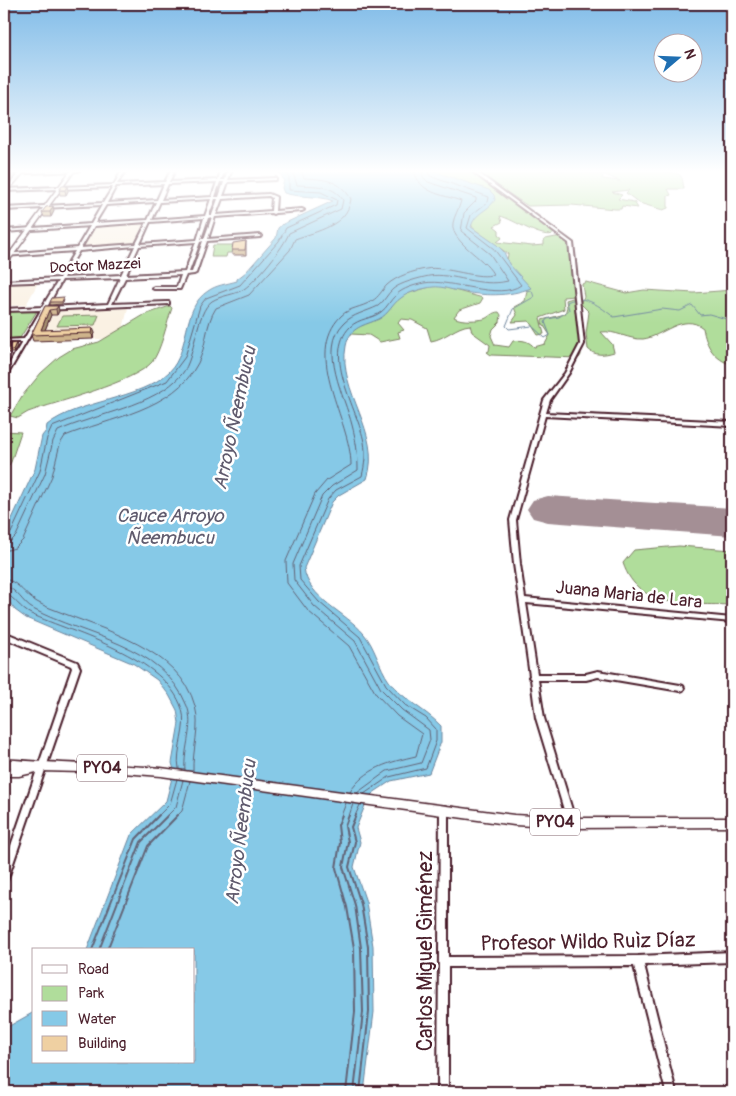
<svg xmlns="http://www.w3.org/2000/svg" width="736" height="1096" viewBox="0 0 736 1096" font-family="Pangolin,sans-serif">
<rect width="100%" height="100%" fill="#fff"/>
<filter id="ink" filterUnits="userSpaceOnUse"><feTurbulence type="fractalNoise" baseFrequency=".02" numOctaves="2"/><feDisplacementMap in="SourceGraphic" scale="10" xChannelSelector="R" yChannelSelector="G"/><feConvolveMatrix kernelMatrix="1 2 1 2 8 2 1 2 1" color-interpolation-filters="sRGB"/></filter>
<g filter="url(#ink)">
<path fill="#faf1e3" d="M146 223 137 243 83 247 95 227Z
M38 283 26 305 4 306V284Z
M128 308 121 338 33 342 45 311Z"/>
<path fill="#b0dd9b" stroke="#7d7e63" d="M422 170H471L555 233C543 241 514 219 500 216L502 222 494 226 499 230V234L502 238 497 242 532 246 544 245V241L545 239 562 236 569 244 575 296 563 297 564 309 540 318 544 334 538 335 529 321 512 322 517 315 514 307 525 301 527 291 507 261 508 254 473 228 471 224 472 185Z
M481 170H579L580 172 602 175 603 179 620 181 598 172C606 168 673 170 680 175 683 178 683 184 684 189H668L671 195 668 196V208L663 210 639 203 626 193 629 190 612 192 622 195 618 199 634 202 638 208 622 206 621 209H615L572 205 528 206 484 177 479 172Z
M213 245H233L231 253H227L226 257H211Z
M586 282 626 293 644 290 694 293 732 290V365C714 359 706 346 703 328 683 312 662 337 643 339 629 340 615 330 601 332L612 344 614 352C604 355 595 356 588 349L586 334 589 312 580 303 584 297 582 284Z
M436 285 483 298 480 303 459 310 454 317C461 322 480 320 484 319 490 317 492 312 499 312L501 315 500 322 493 329 491 336 495 345 509 347 513 341C523 339 530 342 534 347L545 344 550 335 542 323V320L565 314 567 307 566 300 576 297 581 355 579 358 491 355 487 352 489 351 490 345 472 332 470 325C456 326 445 339 431 341L427 328 412 320 401 319 398 323 404 330 398 332 400 338 380 342 369 335 351 334 345 332 393 298Z
M170 306 172 308C167 322 161 351 152 362 135 382 56 402 28 412L18 418 10 416 22 396 41 373 59 357 72 349 99 342 144 315Z
M37 311 20 338 4 339V312Z
M99 315 95 325 57 326 62 316Z
M4 431 21 432 11 462 4 473Z
M679 546 732 550V605C690 603 639 611 623 563L634 550Z"/>
<path fill="#86c9e7" stroke="#6e859c" d="M278 170H430L489 190 494 195 495 200C487 212 475 212 471 227L497 245 504 252 509 264 531 288C508 297 483 296 459 291 451 290 442 286 433 287 424 288 408 292 401 298 392 304 389 314 379 319 364 326 350 326 346 346 337 391 383 433 367 479L339 495 332 502 304 568C308 599 346 612 364 634 375 647 379 667 389 681 403 700 425 709 441 726V742L429 773 391 781 373 793 368 798 356 828 360 842 354 867 366 902 373 946 374 1012 364 1092H4V1029L34 1012V1062H194V950H87L131 835 166 801 174 770 172 763 179 723 177 710 169 695 157 680 134 664 26 618 15 610 4 595V536L35 469 42 436 46 431 47 425C78 400 140 400 169 372 191 350 181 308 208 291 216 285 227 284 237 281V279L246 272 276 238 278 228 283 224 333 201C318 195 300 198 284 193L282 188 284 180Z"/>
<g fill="none" stroke-linecap="round" stroke-linejoin="round">
<path stroke="#626376" stroke-width="1" d="M4 537 11 533 40 471 47 438 52 427 167 381 185 357 200 306 206 298 240 285 279 241 286 228 336 205 337 200 321 192 289 190V177L284 170
M4 543 11 541 16 536 45 474 53 441 58 431C95 414 155 406 182 374 196 357 195 313 212 301 222 295 235 295 244 289 257 280 284 247 289 233L341 209 343 200C333 184 314 186 297 185L292 170
M4 551 15 548 23 540 52 476 60 444 65 436C109 418 174 410 198 363 207 345 205 325 216 308L249 295 290 250 295 239C317 231 347 226 351 199 340 180 325 179 304 178L301 170
M4 579C17 581 22 591 31 598 39 604 47 607 55 610 104 630 180 649 195 706 201 727 192 750 193 771
M4 586C18 589 22 603 33 609 85 637 162 643 187 706 195 726 183 749 185 770
M4 593C15 597 20 609 31 614 75 634 165 656 182 709 188 728 175 749 179 769
M350 792C365 768 390 762 416 756L422 734 397 716 376 694 349 646 308 611 287 583 286 561 315 494 327 480 351 465C351 420 302 355 341 316 350 307 361 308 372 301 379 297 382 290 387 285 397 276 413 271 426 269 443 265 482 281 493 274 484 257 450 242 453 223 454 216 459 209 461 201 442 194 419 194 414 170
M357 793 387 771 421 763 430 740 429 730 402 710 381 689 355 641 314 606 294 580 293 564 322 496 332 486 358 470C358 454 356 440 352 425 345 397 318 349 344 323 353 314 366 312 378 306 384 302 387 294 393 289 400 283 419 278 429 276 453 272 478 288 508 281L490 254 461 231 464 213 476 201V198L428 182 423 177 422 170
M364 794 389 777 426 768 436 741V729L426 718 405 705 386 685 360 637 319 602 300 580 299 566 328 499 336 490 362 476C365 464 366 454 364 442 358 410 322 355 350 327 359 318 372 319 381 312 387 308 390 300 396 295 403 288 415 285 424 283 450 278 499 301 521 285L494 249 467 228 471 215 488 202 489 197 435 178 429 175 428 170
M158 816 170 804 177 779
M167 816 176 807 183 780
M177 816 182 811 190 781
M341 816 346 803
M349 816 353 804
M355 816 360 805"/>
<path stroke="#626376" stroke-width="2" d="M342 815 338 825 340 843 336 868 347 907 354 948 355 1012 346 1092
M349 815 345 826 348 842 343 867 355 905 361 948 363 1012 354 1092
M356 815 351 827 355 842 349 867 361 904 368 947 369 1012 360 1092
M92 950 136 839 159 815
M99 950 141 842 168 815
M107 950 148 846 178 815"/>
<path stroke="#6e859c" stroke-width="1" d="M526 290 532 291 534 297 513 309 506 326 509 329 532 326 545 338 550 335 545 322 547 319 559 317 569 310 567 302C585 293 600 307 614 317L662 309 680 311 692 305 700 315 709 314 730 320 732 327
M732 334 729 344 732 347"/>
<path fill="#a48f95" fill-rule="evenodd" d="M548 496 732 508V536L548 522 533 518 527 509 533 500Z"/>
<defs>
<path id="minor" d="M57 170H80L78 171 4 174V172Z
M122 170H126L117 184 165 182 171 170H175L169 182 218 180 221 170H225L221 180H225L228 170H232L228 180 275 178H276V180L228 182 223 196 269 194 276 197 275 211 302 209 304 210 302 211 275 213 273 214 271 213 215 217 208 239 260 235 262 236 260 237 207 241 196 273 194 274 186 275 180 289H154L152 288 154 287H177L181 275 125 278 112 304 167 302H169V304L45 310 6 377 4 378V373L22 342H4V340L24 339 41 310 4 311V309L42 307 58 281 4 283V281L59 278 75 251 4 256V254L77 248 90 226 4 232V230L91 224 102 205 4 210V208L103 203 113 187 4 191V189L114 185ZM217 182 212 197 161 200 168 184ZM220 182H224L219 197H215ZM164 184 157 200 107 203 116 186ZM269 196 272 198 271 211 216 215 222 199ZM211 199 205 216 152 220 160 202ZM215 199H218L212 215H209ZM156 202 148 220 95 223 106 205ZM212 217 204 239H201L208 218ZM204 218 197 240 140 244 150 222ZM147 222 136 244 81 248 94 226ZM203 241 192 272H189L200 242ZM196 242 185 272 126 275 139 246ZM135 246 121 275 63 278 79 251ZM120 278 108 304 47 307 62 280Z
M470 170H474L573 243 584 344 569 373 550 400 546 413 732 422V426L545 416 516 520 520 564 525 598 732 618V622L526 603 537 674H586L598 671 680 685 683 686 684 688 683 690 680 691 598 677 586 680H538L544 718 576 823 575 826 572 827 569 826 568 823 536 718 531 679 529 677 530 676 514 564 510 520 544 400 565 373 580 344 569 243Z
M4 632 77 662 80 668 8 878 7 881 4 882V866L72 668 71 666 4 638Z
M444 806 447 807 448 810V957L638 956 732 952V962L644 965 676 1092H666L634 966 448 967V1092H438L440 810 441 807Z"/>
<path id="major" d="M22 170H26L5 194H4V191Z
M71 170H75L6 265H4V261Z
M4 759C56 764 109 764 161 768L514 815 572 818H732V827L572 828 514 825 161 776 123 773 41 771 19 776H4V768H12L4 767Z"/>
</defs>
<use href="#minor" stroke="#4a1f2b" stroke-width="4"/>
<use href="#major" stroke="#4a1f2b" stroke-width="3"/>
<use href="#minor" fill="#fff" fill-rule="evenodd"/>
<use href="#major" fill="#fff" fill-rule="evenodd"/>
</g>
<path fill="#ceb38b" stroke="#4a1f2b" d="M4 175H15L8 184H4Z
M59 190 68 191 66 195H60Z
M54 211 51 217H44L42 212Z
M246 241V255H232V250Z
M64 300 62 304 50 305V302Z
M45 306H58L59 311 57 315H51L45 330 95 333 93 339 33 341 31 335Z
M17 346 14 353H8L7 350Z"/>
<path fill="#a79271" stroke="#4a1f2b" d="M14 172 15 175 8 184 7 180Z
M67 186 68 191 66 195 65 190Z
M53 206 54 211 51 217 50 212Z
M58 306 59 311 57 315 56 309Z
M49 310 51 315 43 335 41 330Z
M93 328 95 333 93 339 92 333Z
M16 343 17 346 14 353 13 350Z"/>
<path fill="#efd0a2" stroke="#4a1f2b" d="M6 172H14L7 180H4V175Z
M62 186H67L65 190H59Z
M53 206 50 212H42L46 207Z
M246 241 245 250H232L233 243Z
M64 297 62 302H50L52 298Z
M45 306H58L56 309 49 310 41 330 93 328 92 333 31 335Z
M16 343 13 350H7L10 344Z"/>
</g>
<linearGradient id="sky" x2="0" y2="1"><stop stop-color="#81bce8"/><stop offset="0.53" stop-color="#fff"/><stop offset="1" stop-color="#fff" stop-opacity="0"/></linearGradient>
<rect width="736" height="323" fill="url(#sky)"/>
<g text-anchor="middle" dominant-baseline="central" stroke-width="5" stroke-linejoin="round" paint-order="stroke">
<g font-size="15" fill="#4a1f2b" stroke="#fff">
<text transform="translate(95 266) rotate(-3)">Doctor Mazzei</text>
</g>
<g fill="#fff" stroke="#80626b" stroke-width="1">
<rect x="77" y="754.5" width="50" height="27" rx="4"/>
<rect x="530" y="808.5" width="50" height="27" rx="4"/>
</g>
<g font-size="16" font-weight="bold" fill="#4a1f2b">
<text x="102" y="768">PY04</text>
<text x="555" y="822">PY04</text>
</g>
<g font-size="18" fill="#4a1f2b" stroke="#fff">
<text transform="translate(629 595) rotate(6)">Juana Marìa de Lara</text>
</g>
<g font-size="19" font-style="italic" fill="#5f5a6d" stroke="#fff">
<text transform="translate(235 418) rotate(-78)">Arroyo Ñeembucu</text>
<text x="170" y="516">Cauce Arroyo<tspan x="170" dy="22">Ñeembucu</tspan></text>
<text transform="translate(241 832) rotate(-83)">Arroyo Ñeembucu</text>
</g>
<g font-size="21" fill="#4a1f2b" stroke="#fff">
<text transform="translate(588 942) rotate(-1)">Profesor Wildo Ruìz Díaz</text>
<text transform="translate(425 951) rotate(-90)">Carlos Miguel Giménez</text>
</g>
</g>
<rect width="736" height="1096" fill="none" stroke="#fff" stroke-width="20"/>
<rect x="10" y="10" width="716" height="1076" fill="none" stroke="#4a1f2b" stroke-width="2" filter="url(#ink)"/>
<rect x="32" y="948" width="162" height="115" fill="#ffffff" stroke="#b7a5aa"/>
<rect x="42" y="965" width="25" height="8" fill="#ffffff" stroke="#b7a5aa"/>
<text x="78" y="974" font-size="15" fill="#4a1f2b">Road</text>
<rect x="42" y="986" width="25" height="15" fill="#b0dd9b" stroke="#b7a5aa"/>
<text x="78" y="998" font-size="15" fill="#4a1f2b">Park</text>
<rect x="42" y="1011" width="25" height="15" fill="#86c9e7" stroke="#b7a5aa"/>
<text x="78" y="1024" font-size="15" fill="#4a1f2b">Water</text>
<rect x="42" y="1036" width="25" height="15" fill="#efd0a2" stroke="#b7a5aa"/>
<text x="78" y="1048" font-size="15" fill="#4a1f2b">Building</text>
<g transform="translate(678 58) rotate(71)"><circle r="24" fill="#ffffff" stroke="#b7a5aa"/>
<path d="M0-4L9 19L0 12L-9 19Z" fill="#1f6fb2"/>
<text y="-8" font-size="14" font-weight="bold" text-anchor="middle" fill="#4a1f2b">N</text>
</g>
</svg>
